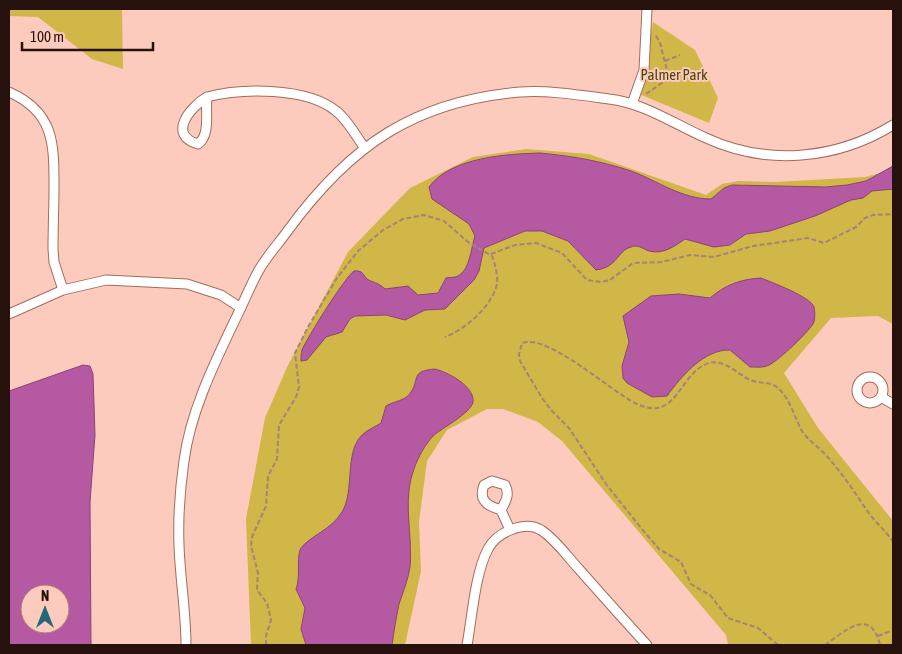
<svg xmlns="http://www.w3.org/2000/svg" width="902" height="654" viewBox="0 0 902 654" font-family="'Asap Condensed',sans-serif">
<rect width="100%" height="100%" fill="#fccbbd"/>
<path fill="#d1b648" d="M9 9H122L123 69 92 59 38 17 9 16Z
M653 22 695 50 718 98 709 123 639 94Z
M526 149 589 154 706 195 722 184 739 181 775 182 865 177 893 170V324L878 316 831 318 784 373 818 428 893 521V645H728L726 635 562 441 538 422 503 409H487L447 430 427 461 419 522 421 571 405 645H251L246 519 265 418 288 365 348 252 410 188 473 157Z"/>
<path fill="#b659a3" stroke="#8b4376" fill-rule="evenodd" d="M540 153C572 156 601 161 631 171 658 181 682 199 711 199L724 188 732 185 826 187 847 185 866 181 893 166V189L872 191 863 198 851 200 815 216 770 231 746 234 730 245 714 247 685 239C675 246 663 255 649 251 643 249 638 244 631 247 617 251 618 267 596 270L568 241 542 231H525L484 248 479 271 474 280 445 309 425 310 405 320 386 315 355 316 350 319 342 332 326 337 307 360 301 361C301 357 301 354 302 350 307 338 345 277 354 271 363 270 363 275 367 279 373 283 378 282 385 289L408 286 418 295 438 293 446 278C450 277 454 278 458 276 470 270 471 248 475 236L469 224 432 199 429 187C451 157 507 154 540 153Z
M761 278C771 282 811 297 814 307 815 311 815 319 814 322 810 331 778 361 769 365 764 368 756 367 750 367L730 350C704 349 681 377 667 396L652 397 627 383 623 378 622 366 629 342 623 316 651 296 679 294 710 298C725 285 741 279 761 278Z
M83 365 90 366 93 374 95 435 90 502 91 645H9V391ZM30 594H60V624H30Z
M435 369C447 372 475 386 473 402 471 413 442 428 433 436 425 445 418 457 414 469 402 501 413 534 410 567 408 580 403 592 399 604 396 618 394 631 392 645H306L301 629 305 608 296 589C301 578 296 555 301 548 310 536 331 530 342 512 355 491 344 453 362 435 367 430 375 427 381 423L386 406C394 401 406 401 411 392 420 379 410 371 435 369Z"/>
<g fill="none" stroke-linecap="round" stroke-linejoin="round">
<defs>
<path id="minor" d="M9 92C54 112 54 143 54 186 54 207 53 228 53 249L54 262 63 290
M207 97C242 88 307 87 336 111 347 119 356 136 364 147
M207 97C205 111 211 135 198 144 167 135 190 107 207 97Z
M632 104 644 70 647 9
M9 314 63 290 106 280 187 284 221 295 241 308
M857 390a13 13 0 1 1 26 0a13 13 0 1 1-26 0Z
M881 397 893 404
M492 481 505 485C510 494 506 501 501 510 488 506 478 501 484 485Z
M501 510 510 530
M186 645C186 612 180 578 179 545 178 518 180 489 184 461 190 413 214 364 235 320 243 304 250 286 259 270 267 256 279 243 289 229 350 146 414 101 520 92 548 90 580 95 609 99 644 103 674 124 706 138 767 166 836 160 893 125
M467 645C472 618 475 573 488 549 496 533 524 520 541 530 555 539 567 556 578 568 601 594 624 620 647 645"/>
</defs>
<use href="#minor" stroke="#a26c5d" stroke-width="11"/>
<path stroke="#a88278" stroke-width="2" stroke-dasharray="5 2.5" stroke-linecap="butt" d="M665 61 680 55
M646 94 669 78 660 43 655 34
M491 254 515 245 536 243 562 253 587 280 601 282 610 280 633 263 661 262 690 255 714 257 753 246 808 238 824 243 856 227 865 218 873 215 893 214
M878 636 893 630
M266 645V636L271 620 267 603 257 590 258 573 251 546 252 537 266 506 268 476 277 459 279 425 296 397 299 387 295 353 308 327 337 278 358 251 383 230 403 219 424 215 444 221 468 242 492 256C495 264 498 275 497 284 492 306 466 329 445 337
M778 645 758 628 728 618 710 595 691 584 681 562 659 549 641 528 606 484 569 428 552 411 542 398 520 361 519 354 522 343C548 333 611 392 637 404 678 423 679 372 709 363 724 359 738 374 750 380 760 384 770 381 778 388 791 400 794 417 802 431 809 442 823 450 831 461 846 478 858 498 871 516 878 525 887 532 893 542
M825 645C845 631 871 606 880 645"/>
<use href="#minor" stroke="#fff" stroke-width="9"/>
</g>
<g text-anchor="middle" dominant-baseline="central" stroke-width="4" stroke-linejoin="round" paint-order="stroke">
<g font-size="15" fill="#4f430c" stroke="#fccbbd">
<text x="674" y="74">Palmer Park</text>
</g>
</g>
<rect width="902" height="654" fill="none" stroke="#26110c" stroke-width="20"/>
<g transform="translate(45 609)"><circle r="24" fill="#fccbbd" stroke="#a68176"/>
<path d="M0-4L9 19L0 12L-9 19Z" fill="#226878"/>
<text y="-8" font-size="14" font-weight="bold" text-anchor="middle" fill="#26110c">N</text>
</g>
<path d="M22 42v8h131v-8" fill="none" stroke="#26110c" stroke-width="2.5"/>
<text x="30" y="42" font-size="15" fill="#26110c" stroke="#fccbbd" stroke-width="4" paint-order="stroke">100 m</text>
</svg>
